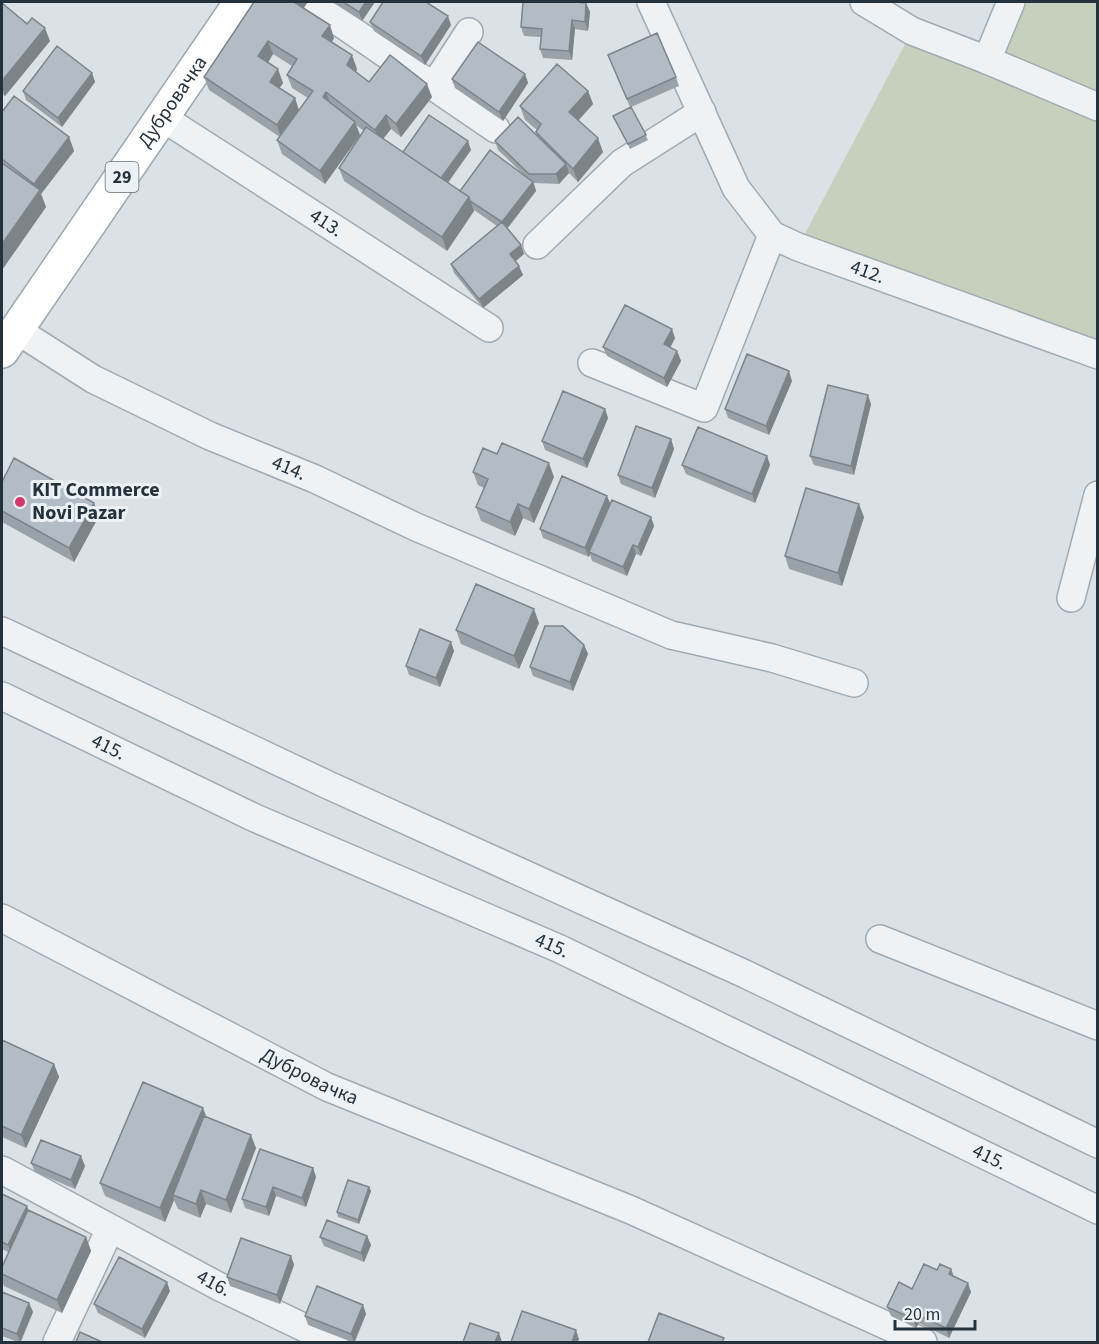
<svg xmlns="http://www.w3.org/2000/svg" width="1099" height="1344" viewBox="0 0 1099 1344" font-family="'Source Sans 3',sans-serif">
<rect width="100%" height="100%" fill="#dbe2e7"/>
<path fill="#c5d1bc" d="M1011 2H1097V355L798 247 912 31 986 59Z"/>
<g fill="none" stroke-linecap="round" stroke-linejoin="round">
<defs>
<g id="minor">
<path d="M310 2 496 129"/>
<path id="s1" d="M651 2 736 188 772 235 798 247 1098 355"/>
<path d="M864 2 912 31 987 60 1098 107"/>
<path d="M987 60 1011 2"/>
<path d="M434 86 469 32"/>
<path id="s2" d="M163 118 489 328"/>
<path d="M537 245 622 163 702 112"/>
<path id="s3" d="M15 329 93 379 210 436 315 479 416 527 671 635 772 658 854 683"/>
<path d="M592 363 704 408 772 235"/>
<path d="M1071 598 1098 495"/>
<path d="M2 631 328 785 745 974 1098 1144"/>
<path id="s4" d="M2 696 255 818 560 949 1098 1210"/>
<path id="s5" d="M2 918 327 1087 631 1210 923 1342"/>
<path d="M880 939 1098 1026"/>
<path id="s6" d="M2 1170 220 1287 334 1342"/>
<path d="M57 1342 110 1229"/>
</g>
<g id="major">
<path id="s7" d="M2 351 241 2"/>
</g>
</defs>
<use href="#minor" stroke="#a0aab1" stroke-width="30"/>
<use href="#major" stroke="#9aa8b3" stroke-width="36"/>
<use href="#minor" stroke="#eef2f5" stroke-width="27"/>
<use href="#major" stroke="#fff" stroke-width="33"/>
</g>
<path fill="#99a2a9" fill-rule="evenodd" d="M254 2H307V3L304 8 334 38 332 42 357 69 356 72 369 82 432 97 401 137 391 129 383 138 403 152 471 150 448 183 460 191 524 175 498 150 495 141 537 136 536 132 537 130 525 120 520 106 588 91 593 104 579 120 603 152 578 182 569 173 559 184 534 183 536 191 507 229 521 245 524 254 516 261 523 275 483 308 454 273 451 264 497 226 474 210V211L447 251 344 181 339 168 364 131 356 125 360 135 325 184 282 154 277 140 280 137 209 90 204 77ZM273 54 292 66 287 75 292 88 308 98 299 110 295 98 279 88 283 83 268 63Z
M332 2H375L362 21Z
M523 2H578L579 3H586L590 12 588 31 575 29 572 60 543 58 540 49 541 37 524 36 521 27Z
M2 3 50 41 5 96 2 94Z
M370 22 451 25 425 65 374 31Z
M608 55 676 77 679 86 631 107 648 140 630 149 613 116 630 107Z
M92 73 95 82 62 127 26 100 23 91Z
M525 74 528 83 503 121 455 88 452 79Z
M2 112 69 137 74 151 41 194 46 207 2 270Z
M675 338 670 348 677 351 681 361 667 387 607 356 603 347Z
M792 381 769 435 728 418 725 409Z
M871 404 854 475 814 465 810 456Z
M605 409 608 418 587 468 545 450 542 441Z
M671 439 674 449 655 498 621 484 618 475Z
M767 456 770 465 755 503 686 474 682 465Z
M473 472 554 477 534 523 523 518 515 536 481 521 476 507 484 488 478 485Z
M2 482 99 516 74 562 2 522Z
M610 504 651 517 654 526 641 556 636 554 627 576 592 561 590 554 589 557 543 538 540 529Z
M864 517 842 586 789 569 785 556Z
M539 623 519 669 461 644 456 630Z
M451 642 454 651 440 687 409 675 406 666Z
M584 645 588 654 573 691 533 676 530 667Z
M2 1040 54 1064 59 1077 26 1148 2 1137Z
M206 1118 256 1148 231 1213 206 1204 200 1218 178 1209 174 1200 165 1222 105 1196 100 1183Z
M31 1163 85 1166 75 1189 35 1172Z
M313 1168 316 1177 306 1207 276 1196 269 1216 245 1208 242 1199Z
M369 1187 371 1191 359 1224 338 1217 337 1212Z
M2 1194 27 1206 28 1210 86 1237 91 1251 62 1313 4 1286 2 1280V1267L8 1252 2 1249Z
M367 1236 371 1245 364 1262 324 1246 320 1237Z
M291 1256 294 1265 280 1304 230 1286 227 1277Z
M951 1269 954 1277 971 1292 949 1338 919 1323 916 1328 891 1316 887 1307 937 1270Z
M170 1291 145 1338 98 1313 94 1304Z
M2 1292 29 1303 33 1312 21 1342H18L2 1336Z
M363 1305 366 1314 355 1342H352L308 1325 305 1316Z"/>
<path fill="#7d8489" d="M293 2H307V3L298 15Z
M366 2H375L362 21 359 12Z
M586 3 590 12 588 31 585 22Z
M448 16 451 25 425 65 421 56Z
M572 20 575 29 572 60 569 51Z
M330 25 334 38 327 50 322 36Z
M45 28 50 41 5 96 2 87V81Z
M268 41 273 54 263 70 258 56Z
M352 55 357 69 352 78 347 65Z
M278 69 283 83 275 95 270 82Z
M92 73 95 82 62 127 58 118Z
M525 74 528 83 503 121 499 112Z
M427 84 432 97 401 137 396 124Z
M588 91 593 104 574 125 569 112Z
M326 92 331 105 323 97Z
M295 98 299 111 281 138 277 125Z
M386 115 391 129 380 143 375 130Z
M355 122 360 135 325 184 320 171Z
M69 137 74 151 41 194 46 207 2 270V244L38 193 34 184Z
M598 138 603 152 578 182 573 169Z
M468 141 471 150 443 189 440 180Z
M566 164 569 173 559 184 556 174Z
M533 182 536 191 505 231 502 222Z
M469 197 474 211 447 251 442 237Z
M521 245 524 254 513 263 510 254Z
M519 266 523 275 483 308 479 299Z
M672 329 675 338 667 354 664 344Z
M677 351 681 361 667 387 664 378Z
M789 371 792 381 769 435 766 426Z
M868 395 871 404 854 475 851 466Z
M605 409 608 418 587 468 583 459Z
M671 439 674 449 655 498 652 488Z
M767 456 770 465 755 503 752 494Z
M549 463 554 477 534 523 529 509Z
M607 496 611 505 589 552 590 554 589 557 585 548Z
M94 503 99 516 74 562 69 548Z
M518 504 523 518 515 536 510 522Z
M859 504 864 517 842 586 838 573Z
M651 517 654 526 641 556 638 547Z
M633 545 636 554 627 576 623 567Z
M534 609 539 623 519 669 514 656Z
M451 642 454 651 440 687 436 678Z
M584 645 588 654 573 691 570 682Z
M54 1064 59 1077 26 1148 21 1135Z
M203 1108 208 1121 173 1195 174 1200 165 1222 160 1208Z
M251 1135 256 1148 231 1213 226 1200Z
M81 1156 85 1166 75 1189 71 1180Z
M313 1168 316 1177 306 1207 302 1198Z
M273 1187 276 1196 269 1216 266 1207Z
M369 1187 371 1191 359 1224 358 1220Z
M201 1190 206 1204 200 1218 196 1204Z
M27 1206 30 1215 12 1254 8 1245Z
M367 1236 371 1245 364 1262 361 1253Z
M86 1237 91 1251 62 1313 57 1300Z
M291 1256 294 1265 280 1304 277 1295Z
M951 1269 954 1278 949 1274Z
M167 1282 170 1291 145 1338 142 1329Z
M968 1283 971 1292 949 1338 946 1328Z
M29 1303 33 1312 20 1342 17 1334Z
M363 1305 366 1314 354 1342 351 1334Z
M915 1314 919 1323 916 1328 913 1319Z
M576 1330 579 1339 578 1342H572Z
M499 1333 502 1342H495Z"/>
<path fill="#b2bcc4" stroke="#7d8489" stroke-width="1.5" d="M254 2H294L330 25 322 36 352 55 347 65 369 82 390 55 427 84 396 124 386 115 375 130 326 92 323 97 355 122 320 171 277 140 313 91 287 75 297 59 268 41 258 56 278 69 270 82 295 98 277 125 204 77Z
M343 2H366L359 12Z
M383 2H426L448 16 421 56 370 22Z
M523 2H576L586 3 585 22 572 20 569 51 540 49 542 29 521 27Z
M2 3 27 24 32 18 45 28 2 81Z
M657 33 676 77 627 99 608 55Z
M478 42 525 74 499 112 452 79Z
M57 46 92 73 58 118 23 91Z
M557 64 588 91 569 112 598 138 573 169 536 132 541 124 520 106Z
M14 96 69 137 34 184 2 159V112Z
M631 107 646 135 628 144 613 116Z
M429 115 468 141 441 178 403 152Z
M518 117 566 164 556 174H529L495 141Z
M366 127 469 197 442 237 339 168Z
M490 150 533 182 502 222 470 201 469 197 460 191Z
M2 163 40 190 2 244Z
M502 222 521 245 510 254 519 266 479 299 451 264Z
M625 305 672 329 664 344 677 351 664 378 603 347Z
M747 354 789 371 766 426 725 409Z
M828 385 868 395 851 466 810 456Z
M563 391 605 409 583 459 542 441Z
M636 426 671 439 652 488 618 475Z
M698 427 767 456 752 494 682 465Z
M502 443 549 463 529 509 518 504 510 522 476 507 488 479 473 472 483 448 497 454Z
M14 458 94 503 69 548 2 511V482Z
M562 476 607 496 585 548 540 529Z
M806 488 859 504 838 573 785 556Z
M612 500 651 517 638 547 633 545 623 567 589 552Z
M476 584 534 609 514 656 456 630Z
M545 626H563L584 645 570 682 530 667Z
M420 629 451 642 436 678 406 666Z
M2 1040 54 1064 21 1135 2 1126Z
M143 1082 203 1108 160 1208 100 1183Z
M204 1116 251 1135 226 1200 201 1190 196 1204 173 1195Z
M41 1140 81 1156 71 1180 31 1163Z
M260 1149 313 1168 302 1198 273 1187 266 1207 242 1199Z
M348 1180 369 1187 358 1220 337 1212Z
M2 1194 27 1206 8 1245 2 1242Z
M28 1210 86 1237 57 1300 2 1274V1267Z
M327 1220 367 1236 361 1253 320 1237Z
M241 1238 291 1256 277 1295 227 1277Z
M119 1257 167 1282 142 1329 94 1304Z
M924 1264 937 1270 940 1264 951 1269 949 1274 968 1283 946 1328 915 1314 913 1319 887 1307 899 1282 912 1289Z
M317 1286 363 1305 351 1334 305 1316Z
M2 1292 29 1303 17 1334 2 1328Z
M522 1311 576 1330 572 1342H511Z
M659 1313 724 1338 722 1342H648Z
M470 1323 499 1333 495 1342H463Z
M80 1332 102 1342H76Z"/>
<circle fill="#d7366a" stroke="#ebf1f5" stroke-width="2" cx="20" cy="502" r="6"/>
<g text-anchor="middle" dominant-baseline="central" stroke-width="6" stroke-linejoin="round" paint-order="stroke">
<rect fill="#ebf1f5" stroke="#606b75" stroke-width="1.5" x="105.5" y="162" width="33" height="30" rx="4.5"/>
<g font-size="18" font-weight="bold" fill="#24323e">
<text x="122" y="177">29</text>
</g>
<g font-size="20" fill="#24323e" stroke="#ebf1f5">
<text stroke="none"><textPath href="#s7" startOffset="302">Дубровачка</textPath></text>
<text stroke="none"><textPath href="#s2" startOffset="194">413.</textPath></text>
<text stroke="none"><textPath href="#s1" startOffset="366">412.</textPath></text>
<text stroke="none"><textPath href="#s3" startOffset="308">414.</textPath></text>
<text stroke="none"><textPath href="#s4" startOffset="118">415.</textPath></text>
<text stroke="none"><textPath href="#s4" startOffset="604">415.</textPath></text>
<text stroke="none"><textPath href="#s5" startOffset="346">Дубровачка</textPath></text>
<text stroke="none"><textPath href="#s4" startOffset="1090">415.</textPath></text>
<text stroke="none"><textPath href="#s6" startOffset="240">416.</textPath></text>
</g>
<g font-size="20" font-weight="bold" fill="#24323e" stroke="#ebf1f5" text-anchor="start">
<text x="32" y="490">KIT Commerce<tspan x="32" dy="23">Novi Pazar</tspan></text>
</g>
</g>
<rect width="1099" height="1344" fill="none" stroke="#24323e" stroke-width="6"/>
<path d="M895 1320v9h80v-9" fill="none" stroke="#24323e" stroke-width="3"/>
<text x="904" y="1320" font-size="18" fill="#24323e" stroke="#ebf1f5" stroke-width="4.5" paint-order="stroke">20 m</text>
</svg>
